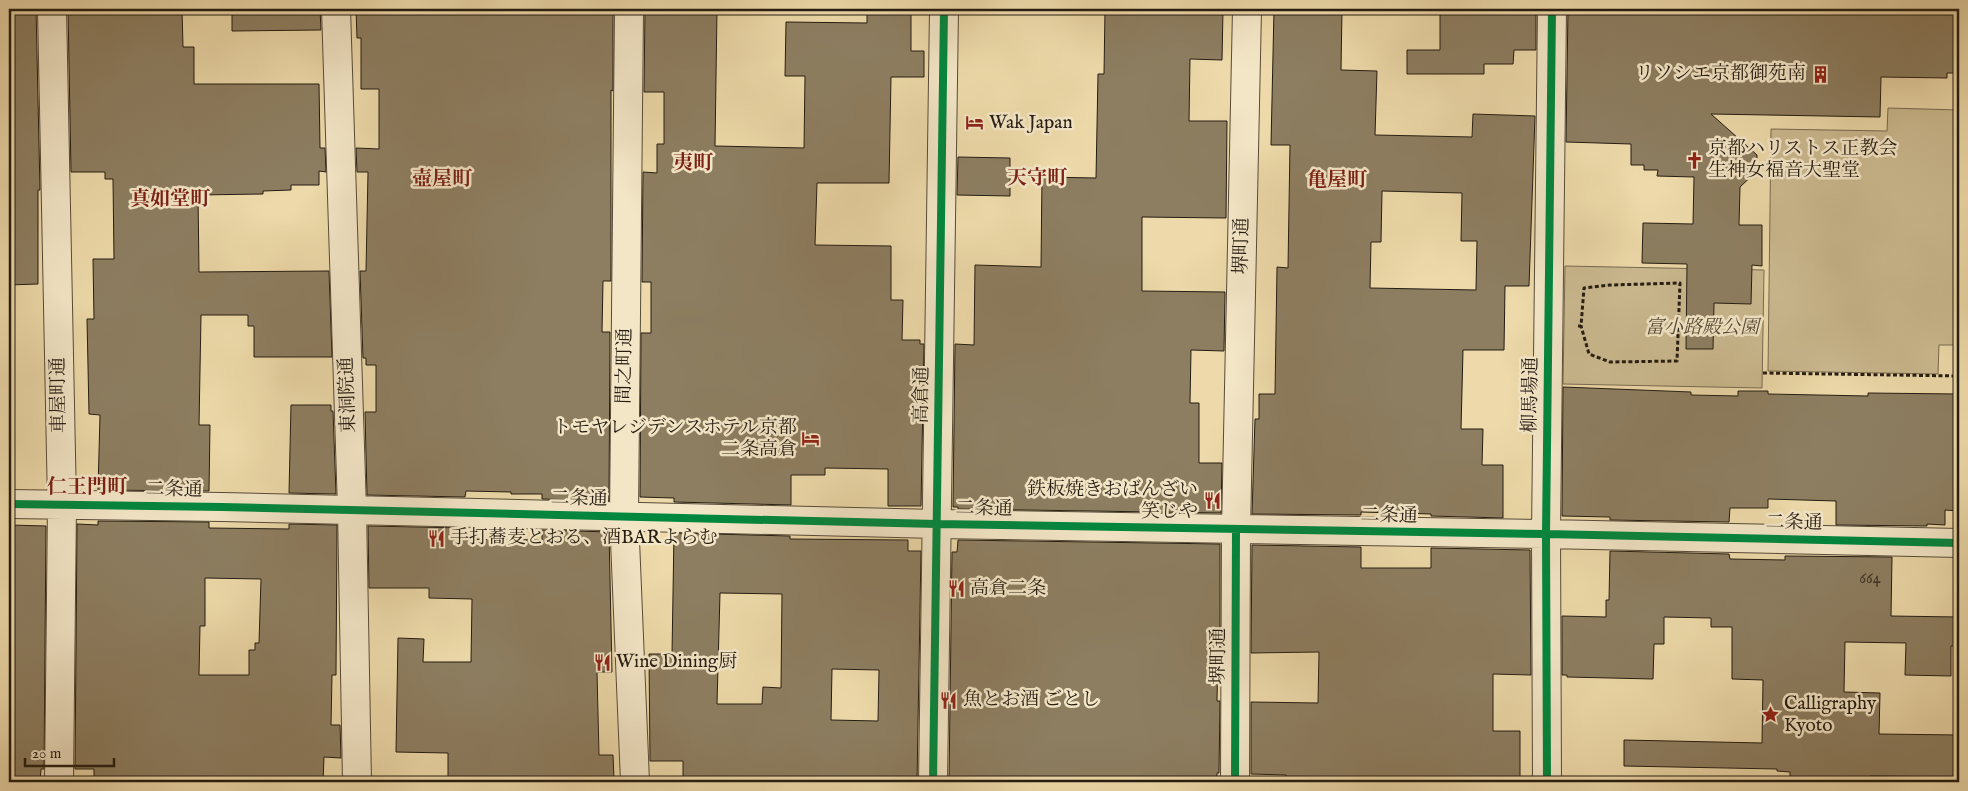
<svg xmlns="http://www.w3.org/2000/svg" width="1968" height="791" viewBox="0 0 1968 791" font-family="'IM FELL English','Noto Serif JP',serif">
<rect width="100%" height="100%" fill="#edd9a9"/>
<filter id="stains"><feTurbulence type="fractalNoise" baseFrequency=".004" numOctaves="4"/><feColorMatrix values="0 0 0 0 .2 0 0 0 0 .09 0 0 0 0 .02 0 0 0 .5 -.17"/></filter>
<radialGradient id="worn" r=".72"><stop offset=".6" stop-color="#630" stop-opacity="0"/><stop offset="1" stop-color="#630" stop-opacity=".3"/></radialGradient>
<path fill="#cbb98f" stroke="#786a50" d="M1888 108 1959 110V345H1939L1938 374 1768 371 1771 129 1887 131Z
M1565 266 1764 270 1762 388 1563 384Z"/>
<path fill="#8d7e61" stroke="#251c12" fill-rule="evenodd" d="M9 9H36L40 190H38V284L9 285Z
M68 9H182L183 47H194V84H319L320 148H325L326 172 319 171V185H291V190L263 191V194L198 195 199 272 329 271 332 357H254V326H248V315H201L199 425H210L209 491 98 490 100 415 89 414 87 319H94L93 259H114L113 179H105V172H71Z
M232 9H320L321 30 232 31Z
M356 9H613V91L611 90V281H603L602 332H610L609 501 542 499V494H511V492L466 491 465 497 367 495 365 412H376V365H366V358H363L360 271H366L368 172H357L356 148 379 149V89H361V38H357Z
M645 9H717L715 146 804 148 805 76H785L786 22 867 23V9H911V51H924V77H891L889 183H817L815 245 891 246V300H903L902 340H920V344H924L921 506H888V469L825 468V475H791V505L674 502V498L640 497 641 333H651V282H642L643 172 657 173V144H664V92H644Z
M1105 9H1223L1222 60 1190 59 1189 121H1227L1226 218 1142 217V291L1225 292 1224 351 1191 350 1190 403H1199V463H1222L1221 513 958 509V507H953L955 344 974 345 975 265 1041 267 1042 177 1096 178 1098 74H1104Z
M1274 9H1342L1341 70 1377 71 1375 135 1472 137 1473 114 1535 116 1529 286H1505L1504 350H1463L1461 429H1483L1482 465H1503V518L1431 516V514L1361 512V515L1252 514 1255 419H1259V394H1275L1277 267 1288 268 1290 145H1271ZM1382 191 1462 193 1461 241H1477L1476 290 1370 288 1371 242H1381Z
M1440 9H1536V50H1514L1513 64H1484V74H1407V50H1440Z
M1568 9H1959V73H1947V78L1881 77 1880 117 1711 114 1757 155V171L1740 187 1739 225H1762V266L1752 265 1751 304 1714 303 1713 349H1686L1687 264 1642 263 1643 223 1693 224 1694 177 1657 176 1658 170H1644V165H1631V144L1566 142Z
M958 157 1010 158V196L957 195Z
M1563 387 1691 392V395L1738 396V391H1768V394L1868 396V393L1959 394V511L1945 510V525L1927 524V526L1836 525V501L1768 499V508H1730L1729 522 1610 520V517L1562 516Z
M291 405H331V411H333L336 494 289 493Z
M98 521 209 522V528L289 529V524L337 525 336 675H332L331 725H340L341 758 324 757 323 782H94V769H75L77 524 98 525ZM205 578 261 579 259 643H255V650H249V675H199L200 626H205Z
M9 525 46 526 44 769H41L40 782H9Z
M368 526 465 528V539L542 540V530L609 532 612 672H597L599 755H613L614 779 539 782H448V753L396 752 398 638 424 639 423 662H471L472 599 429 598V588H369Z
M674 533 790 536V539L908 540V551H921L917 782H683V761H650L649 654H672ZM720 593 782 594 781 688 763 687 762 704H717ZM832 669 879 670 878 721 831 720Z
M958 540 1220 544V652H1218L1217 701H1220L1219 773H1217V782H949L952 552H957Z
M1252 545 1361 547V568H1431V548L1530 550 1531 675 1493 674V731H1520V777H1385V782H1286V775L1251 774V702L1318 703 1319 652 1251 653Z
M1610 551 1729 554 1730 559 1785 560V556L1892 557 1891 616 1959 617V646H1951V676L1905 675 1906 643 1845 642 1844 692 1880 693 1879 734 1959 735 1958 777 1870 776V782H1790V772L1777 771V769L1624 766V740L1762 743 1763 680 1732 679V627H1711V618L1664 617V644H1654L1653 679 1567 677V675H1562V616L1606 617V600H1609Z"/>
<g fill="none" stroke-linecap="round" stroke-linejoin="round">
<defs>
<path id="minor" d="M52 9 62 504 59 782
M336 9 352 509 357 782
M629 9 624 516 635 782
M9 504 222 507 937 524 1546 534 1959 543
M933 782 944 9
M1235 782 1236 530 1247 9
M1547 782 1546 534 1552 9"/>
</defs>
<use href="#minor" stroke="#574b38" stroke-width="30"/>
<path stroke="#251c12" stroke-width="3" stroke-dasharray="4 2.5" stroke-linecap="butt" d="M1578 326H1581L1584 288 1610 285 1680 283 1677 361 1610 362 1589 354 1581 326
M1763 373 1959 376"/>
<use href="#minor" stroke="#f3e6c7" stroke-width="28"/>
<defs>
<path id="cycleway" d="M9 504 222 507 937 524 1546 534 1959 543
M933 782 944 9
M1235 782 1236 530
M1547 782 1546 534 1552 9"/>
</defs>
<use href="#cycleway" stroke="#f3e6c7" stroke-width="11"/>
<use href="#cycleway" stroke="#00873e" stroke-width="8"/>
</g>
<defs>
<symbol id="building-bare" viewBox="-9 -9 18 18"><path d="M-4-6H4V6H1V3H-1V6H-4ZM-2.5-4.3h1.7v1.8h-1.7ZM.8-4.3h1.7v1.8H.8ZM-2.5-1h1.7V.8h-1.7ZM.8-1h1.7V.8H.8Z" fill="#8f2418" stroke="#f3e6c7" stroke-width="2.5" paint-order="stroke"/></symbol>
<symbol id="hotel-bare" viewBox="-9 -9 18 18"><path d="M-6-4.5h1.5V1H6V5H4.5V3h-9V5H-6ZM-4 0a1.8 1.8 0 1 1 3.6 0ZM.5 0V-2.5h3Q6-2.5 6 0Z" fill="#8f2418" stroke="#f3e6c7" stroke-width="2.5" paint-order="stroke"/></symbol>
<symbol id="church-bare" viewBox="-9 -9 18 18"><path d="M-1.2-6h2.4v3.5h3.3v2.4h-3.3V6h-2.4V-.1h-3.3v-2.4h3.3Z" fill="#8f2418" stroke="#f3e6c7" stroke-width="2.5" paint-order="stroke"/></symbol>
<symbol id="restaurant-bare" viewBox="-9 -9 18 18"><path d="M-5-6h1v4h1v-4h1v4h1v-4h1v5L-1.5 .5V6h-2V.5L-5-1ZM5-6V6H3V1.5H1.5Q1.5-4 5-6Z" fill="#8f2418" stroke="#f3e6c7" stroke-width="2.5" paint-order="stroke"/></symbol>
<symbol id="sight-bare" viewBox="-9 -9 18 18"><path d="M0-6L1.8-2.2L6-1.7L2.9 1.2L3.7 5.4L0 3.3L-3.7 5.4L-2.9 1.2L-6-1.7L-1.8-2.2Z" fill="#8f2418" stroke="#f3e6c7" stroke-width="2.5" paint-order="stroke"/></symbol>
</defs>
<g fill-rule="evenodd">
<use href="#building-bare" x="1808" y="62" width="25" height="25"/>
<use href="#hotel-bare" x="962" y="110" width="25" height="25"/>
<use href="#church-bare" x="1682" y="148" width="25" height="25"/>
<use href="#hotel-bare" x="798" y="426" width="25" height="25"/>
<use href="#restaurant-bare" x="1200" y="488" width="25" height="25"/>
<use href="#restaurant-bare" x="424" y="526" width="25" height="25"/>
<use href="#restaurant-bare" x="944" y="576" width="25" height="25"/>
<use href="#restaurant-bare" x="590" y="650" width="25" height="25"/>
<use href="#restaurant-bare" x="936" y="688" width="25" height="25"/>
<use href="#sight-bare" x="1758" y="702" width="25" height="25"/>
</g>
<g text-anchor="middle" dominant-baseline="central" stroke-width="5" stroke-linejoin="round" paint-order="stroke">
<g font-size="16" fill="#3f3426">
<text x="1870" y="579">664</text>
</g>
<g font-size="19" fill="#251c12" stroke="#f3e6c7" text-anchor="start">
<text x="1806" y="74" text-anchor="end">リソシエ京都御苑南</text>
<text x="989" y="123">Wak Japan</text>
<text x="1708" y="149">京都ハリストス正教会<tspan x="1708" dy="22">生神女福音大聖堂</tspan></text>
<text x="797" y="428" text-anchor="end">トモヤレジデンスホテル京都<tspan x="797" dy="22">二条高倉</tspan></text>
<text x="1198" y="490" text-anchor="end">鉄板焼きおばんざい<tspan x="1198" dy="22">笑じや</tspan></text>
<text x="450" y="538">手打蕎麦とおる、酒BARよらむ</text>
<text x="970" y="589">高倉二条</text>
<text x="616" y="662">Wine Dining厨</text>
<text x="963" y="700">魚とお酒 ごとし</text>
<text x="1784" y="704">Calligraphy<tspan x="1784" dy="22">Kyoto</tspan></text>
</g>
<g font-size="19" fill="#251c12" stroke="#f3e6c7">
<text transform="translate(1242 246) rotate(-89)">堺町通</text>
<text transform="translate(625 366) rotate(-89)">間之町通</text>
<text transform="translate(59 395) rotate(-91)">車屋町通</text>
<text transform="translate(348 395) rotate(-92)">東洞院通</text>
<text transform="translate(922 395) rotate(-89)">高倉通</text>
<text transform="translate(1531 395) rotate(-89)">柳馬場通</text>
<text transform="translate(174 490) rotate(1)">二条通</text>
<text transform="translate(579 499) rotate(1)">二条通</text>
<text transform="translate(984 509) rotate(1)">二条通</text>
<text transform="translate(1389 516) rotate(1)">二条通</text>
<text transform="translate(1794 523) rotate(1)">二条通</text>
<text transform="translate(1219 656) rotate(-90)">堺町通</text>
</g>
<g font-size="19" font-style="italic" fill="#574b38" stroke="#f3e6c7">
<text x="1702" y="328">富小路殿公園</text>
</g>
<g font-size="20" font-weight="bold" fill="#7a1f14" stroke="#f3e6c7">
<text x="693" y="163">夷町</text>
<text x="1037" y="178">天守町</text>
<text x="442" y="179">壺屋町</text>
<text x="1337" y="180">亀屋町</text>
<text x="170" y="199">真如堂町</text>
<text x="87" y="487">仁王門町</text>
</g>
</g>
<rect width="1968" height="791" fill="none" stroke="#edd9a9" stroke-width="30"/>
<rect x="10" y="10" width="1948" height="771" fill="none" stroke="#251c12" stroke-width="2.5"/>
<rect x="15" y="15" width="1938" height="761" fill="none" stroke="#251c12"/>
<path d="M25 758v8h89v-8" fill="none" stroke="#251c12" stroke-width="2.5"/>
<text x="32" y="758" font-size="15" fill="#251c12" stroke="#f3e6c7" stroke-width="4" paint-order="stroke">20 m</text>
<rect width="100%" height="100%" filter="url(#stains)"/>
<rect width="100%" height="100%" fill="url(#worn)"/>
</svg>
